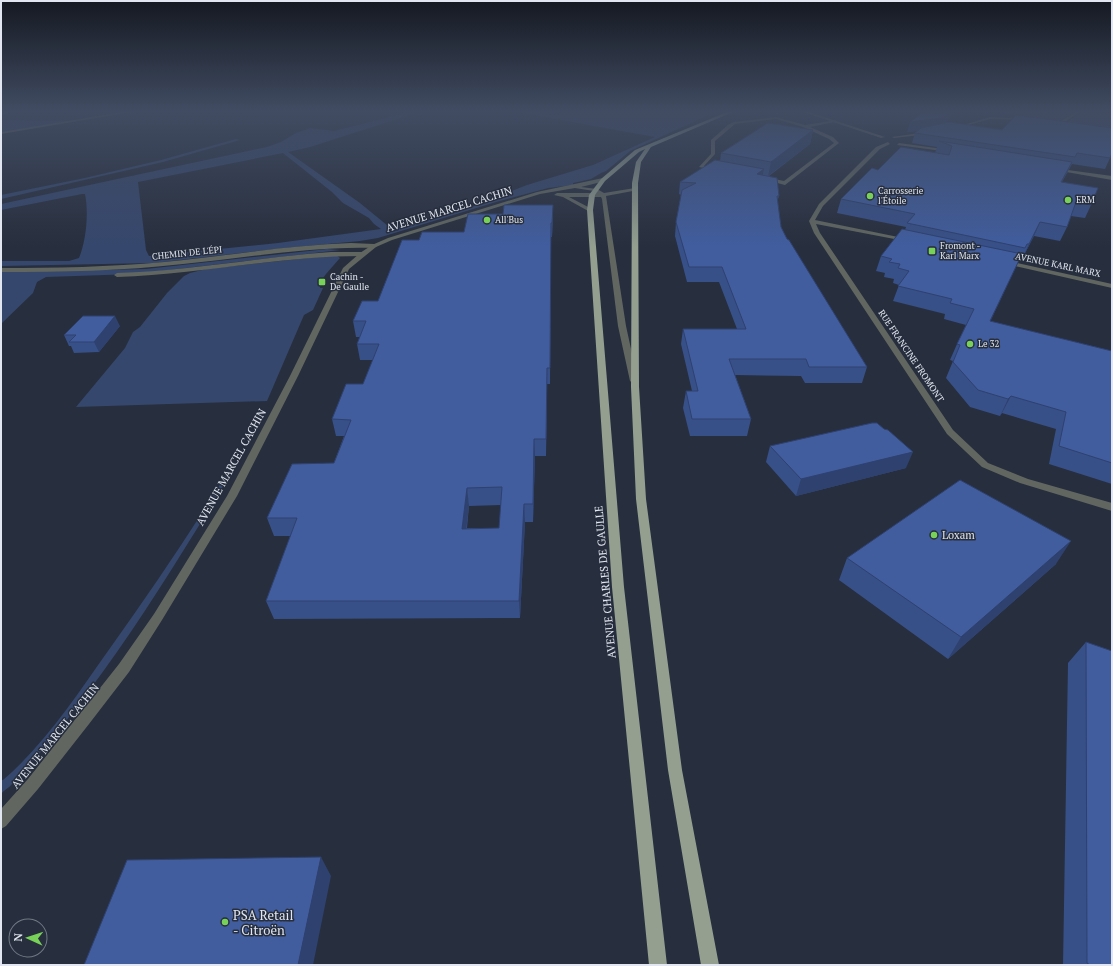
<svg xmlns="http://www.w3.org/2000/svg" width="1113" height="966" viewBox="0 0 1113 966" font-family="'PT Serif',serif">
<rect width="100%" height="100%" fill="#272e3d"/>
<path fill="#36476d" fill-rule="evenodd" d="M409 112H419L310 147 288 152 360 203 388 226H392L429 220 472 207 527 185 593 165 655 137 517 112H715L630 151 606 171 601 173 591 179 573 183V185L548 188 496 202 378 238 360 241 285 248 154 263 1 266V261H69L79 258C86 241 89 213 85 194H82L1 210V204L267 147 281 142 296 133 310 128 334 131ZM283 153 332 192 343 203 369 218 374 224 381 229 278 243 149 256 146 250 138 182Z
M994 112H1075L1057 122Z
M1080 112C1091 112 1102 115 1112 113V129L1066 123Z
M1 120 72 121 1 132Z
M236 139 240 140 163 162 1 199V195L85 178 161 160Z
M327 249 340 250 135 274 46 277 37 282 33 293 1 324V272L146 269Z
M336 255 340 258 326 274 321 281 320 288H323L313 310 304 315 267 401 76 407 125 348 133 332 140 327 167 293 184 276 190 273 206 269Z
M229 470 230 473 227 480C187 545 147 611 102 673 74 711 45 750 12 784 9 788 4 790 1 794V780H3C45 744 76 696 108 651 150 592 191 532 229 470Z"/>
<g fill="none" stroke-linecap="round" stroke-linejoin="round">
<path fill="#616760" fill-rule="evenodd" d="M1075 112H1080L1060 125H1058V123Z
M776 117 805 125 836 120 835 122 810 127 833 137 839 143 785 185 762 179 765 177 784 181 834 143 829 139 803 127 776 119 735 124 715 141V154L704 166 718 169V171L699 167 711 154V140L729 124 734 122Z
M331 252H362L365 254 362 256C280 256 199 274 117 277L114 275 117 273C189 271 260 257 331 252Z"/>
<path fill="#616760" fill-rule="evenodd" d="M9 112 8 113 1 115V113Z
M122 112H132L1 134V132Z
M803 112H809L885 137 881 138Z
M990 117 1027 119 1025 120 990 119 955 129 953 128Z
M927 132 929 134 894 138 892 137Z
M888 142 890 144 880 149 823 206 815 220 908 239 911 241 910 242 816 224 820 233 953 430 988 463 1028 479 1112 503V511L1020 483 982 467 947 434 814 233 809 221 819 204 876 147Z
M899 143 950 150 952 151 950 152 897 145Z
M1053 168 1112 176V180L1055 170Z
M351 243 374 244 377 246 374 248C310 246 247 258 183 264 123 271 62 272 1 272V268C55 268 110 267 164 262 227 256 288 245 351 243Z
M1004 260 1112 284V288L1002 263V261Z"/>
<path fill="#616760" fill-rule="evenodd" d="M603 178 605 179V181L581 187 597 189 604 193 635 188 638 190 606 196 626 326 638 381 637 383 634 384 630 381 618 326 602 199 601 197H569L592 209V211L590 212 563 197 554 195 557 193H597L594 191 575 188 540 194 392 240 376 247 349 269 298 376 237 496 162 620 129 672 89 724 38 789 6 826 1 829V809L28 779 119 664 154 614 227 496 290 376 343 268 360 253 372 245 388 238 537 192Z"/>
<path fill="#949f90" fill-rule="evenodd" d="M727 112H733L651 147 641 162 638 183 639 387 646 499 682 770 719 965H701L668 770 636 499 631 387 632 183 636 162 645 149 639 152 605 181 595 195 593 210 624 587 667 965H649L612 587 587 210 589 195 601 179 635 150Z"/>
</g>
<path fill="#385088" fill-rule="evenodd" d="M923 112H952L950 118 945 123 1110 158 1105 169 1072 164 1062 182 1091 205 1085 218 1071 216 1067 227 1060 241 1034 236 1022 259 1020 258 1018 262 990 321 1112 351V484L1049 464 1056 429 1002 413 1000 416 970 407 946 378 953 361 950 360 957 344 966 325 944 319 945 314 893 301 899 285 893 283 894 279 884 277 885 273 876 271 881 256 905 230 906 227 837 213 841 199 878 170 935 153 937 147 912 143 915 133 918 131 907 132Z
M813 130 810 144 769 176 779 196 777 202 781 227 787 239 867 367 862 383H805L801 376 735 375 751 419 747 436H690L683 408 686 391H692L681 344 683 329H737L719 282H687L675 236 676 222 681 195 679 194 680 182 720 161 721 153Z
M503 214 553 218 552 237H551L550 384H547L546 456H535L533 522H525L520 618 274 619 266 601 291 536H274L267 518 334 463 344 436H336L332 419 363 384 373 360H360L357 344 360 337H356L353 321 378 301 419 240 464 232ZM501 505 499 528H467L469 506Z
M120 326 99 352 74 353 71 346H69L64 335Z
M770 446 906 468 796 496 766 462Z
M847 558 1056 564 948 659 839 580Z
M1086 642 1112 965H1063L1068 663Z"/>
<path fill="#2e416f" d="M950 112H952L950 118 940 128 907 132 910 122Z
M813 130 810 144 768 176 771 162Z
M1072 162 1066 174 1055 195 1061 182Z
M764 169 761 182 757 174Z
M553 205V218L552 237V223Z
M1040 222 1034 236 1022 259 1029 244Z
M1022 254 1015 269 983 337 990 321Z
M115 316 120 326 99 352 94 342Z
M547 368V384L546 456V439Z
M1011 396 1002 413 1000 416 1008 399Z
M534 439 535 456 533 522V504Z
M913 452 906 468 796 496 801 479Z
M467 488 469 506 464 546 462 529Z
M524 504 525 522 520 618 519 601Z
M1071 541 1056 564 948 659 961 637Z
M321 857 331 876 313 965H298Z"/>
<path fill="#415d9e" stroke="#2e416f" fill-rule="evenodd" d="M923 112H950L943 118 910 122Z
M1016 115 1112 128V153L1110 158 1077 153 1075 157 915 133 921 128 949 122 1002 130Z
M768 123 813 130 771 162 721 153Z
M939 141 1072 162 1061 182 1098 188 1091 205 1076 202 1067 227 1040 222 1029 244H1027L1025 248 907 223 915 214 841 199 872 168 878 170 901 147 949 155 952 146Z
M715 160 764 169 757 174 777 178 779 196H777L781 227 787 239 789 240 867 367H809L806 359H729L751 419H692L686 391H698L683 329H746L722 267H689L676 222 682 190 696 183 680 182Z
M504 205H553L552 223H551L550 368H547L546 439H534L533 504H524L519 601H266L297 518H267L292 464 334 463 351 420 332 419 346 384H363L379 344H357L366 321H353L362 301H378L402 240H419L422 232H464L468 214H503ZM502 487 499 528 462 529 467 488Z
M902 229 1022 254 990 321 1112 351V463L1059 446 1066 412 1011 396 1008 399 978 390 953 362 960 345 957 344 974 309 950 303 952 299 898 286 909 271 898 268 900 264 889 262 892 259 881 256Z
M83 316H115L94 342H69L76 335H64Z
M872 423H877L884 429 888 430 913 452 801 479 770 446Z
M960 480 1071 541 961 637 847 558Z
M1086 642 1112 651V965H1090L1087 963Z
M321 857 298 965H84L127 860Z"/>
<linearGradient id="sky" x2="0" y2="1"><stop stop-color="#151922"/><stop offset="0.45" stop-color="#414c62"/><stop offset="1" stop-color="#414c62" stop-opacity="0"/></linearGradient>
<rect width="1113" height="247" fill="url(#sky)"/>
<g fill="#78d259" stroke="#272e3d" stroke-width="1.5">
<circle cx="870" cy="196" r="4"/>
<circle cx="1068" cy="200" r="4"/>
<circle cx="487" cy="220" r="4"/>
<rect x="928" y="247" width="8" height="8" rx="2"/>
<rect x="318" y="278" width="8" height="8" rx="2"/>
<circle cx="970" cy="344" r="4"/>
<circle cx="934" cy="535" r="4"/>
<circle cx="225" cy="922" r="4"/>
</g>
<g text-anchor="middle" dominant-baseline="central" stroke-width="3" stroke-linejoin="round" paint-order="stroke">
<g font-size="9" fill="#e1e6f0" stroke="#272e3d" text-anchor="start">
<text x="878" y="191">Carrosserie<tspan x="878" dy="10">l'Étoile</tspan></text>
<text x="1076" y="200">ERM</text>
<text x="495" y="220">All'Bus</text>
<text x="940" y="246">Fromont -<tspan x="940" dy="10">Karl Marx</tspan></text>
<text x="330" y="277">Cachin -<tspan x="330" dy="10">De Gaulle</tspan></text>
<text x="978" y="344">Le 32</text>
</g>
<g font-size="9" fill="#e1e6f0" stroke="#272e3d">
<text transform="translate(187 253) rotate(-6)">CHEMIN DE L'ÉPI</text>
<text transform="translate(1058 265) rotate(12)">AVENUE KARL MARX</text>
<text transform="translate(911 356) rotate(56)">RUE FRANCINE FROMONT</text>
</g>
<g font-size="11" fill="#e1e6f0" stroke="#272e3d">
<text transform="translate(449 209) rotate(-17)">AVENUE MARCEL CACHIN</text>
<text transform="translate(231 467) rotate(-61)">AVENUE MARCEL CACHIN</text>
<text transform="translate(605 582) rotate(-95)">AVENUE CHARLES DE GAULLE</text>
<text transform="translate(55 736) rotate(-51)">AVENUE MARCEL CACHIN</text>
</g>
<g font-size="11" fill="#e1e6f0" stroke="#272e3d" text-anchor="start">
<text x="942" y="535">Loxam</text>
</g>
<g font-size="13" fill="#e1e6f0" stroke="#272e3d" text-anchor="start">
<text x="233" y="915">PSA Retail<tspan x="233" dy="15">- Citroën</tspan></text>
</g>
</g>
<rect width="1113" height="966" fill="none" stroke="#e1e6f0" stroke-width="4"/>
<g transform="translate(28 938) rotate(273)"><circle r="19" fill="#272e3d" stroke="#717885"/>
<path d="M0-3L7 15L0 10L-7 15Z" fill="#78d259"/>
<text y="-6" font-size="11" font-weight="bold" text-anchor="middle" fill="#e1e6f0">N</text>
</g>
</svg>
